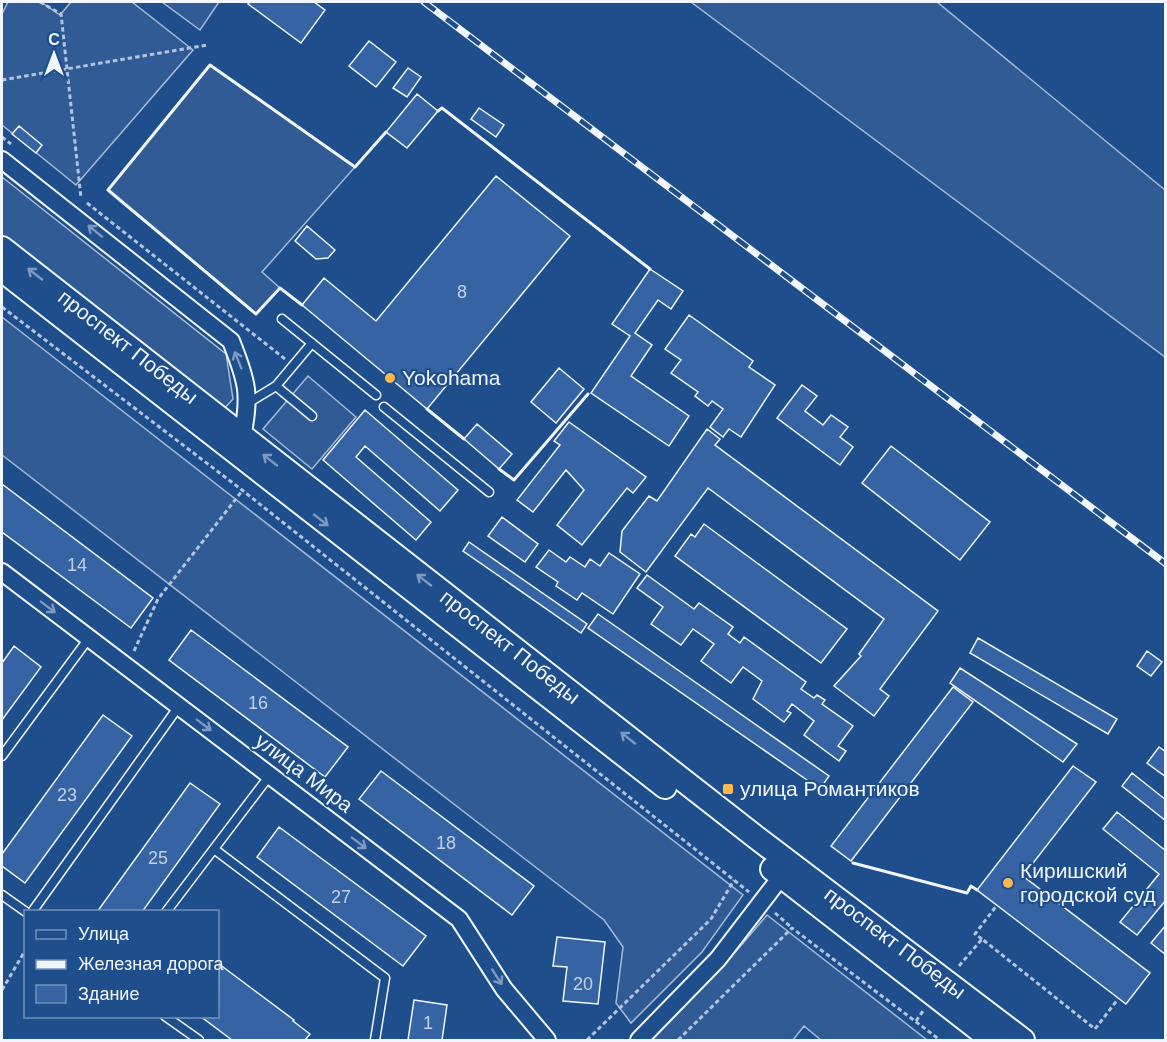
<svg xmlns="http://www.w3.org/2000/svg" width="1167" height="1042" font-family="Helvetica,sans-serif">
<rect width="100%" height="100%" fill="#1f4e8c"/>
<!-- built -->
<path fill="#305b95" stroke="#a8bbd7" stroke-width="1.5" d="M8,2H41L60,15L71,2H132L193,50L76,185L2,125V14Z
M162,2H219L200,30Z
M691,2H937L1165,190V357Z
M210,65L355,167L262,272L280,288L256,314L108,190Z
M2,177L226,354L233,399L223,410L2,239Z
M2,317L743,895L702,952L631,1023L616,1003L623,947L604,920L2,455Z
M308,376L356,417L312,469L263,429Z
M767,915L927,1040H821L804,1026L793,1040H652L726,963Z"/>
<!-- building -->
<path fill="#3563a3" stroke="#f2f6ff" stroke-width="1.5" d="M250,2H314L325,10L301,43L248,4Z
M369,41L396,62L376,87L349,66Z
M408,68L421,77L407,97L393,88Z
M417,94L438,111L407,148L386,132Z
M479,108L504,125L496,137L471,119Z
M19,126L42,145L36,153L12,134Z
M496,176L570,236L427,409L302,305L324,278L376,321Z
M307,226L335,250L328,258L316,259L295,241Z
M650,269L683,291L671,309L658,300L635,333L652,345L631,376L689,416L669,446L591,393L630,336L612,324Z
M689,315L753,361L749,367L775,385L741,437L729,429L723,437L710,427L723,409L712,401L708,406L695,396L698,392L671,373L681,360L665,349Z
M559,368L584,389L556,423L531,402Z
M802,385L817,396L805,411L823,425L831,415L848,427L840,437L853,447L840,465L777,418Z
M365,410L458,490L440,511L365,446L356,457L431,522L416,540L323,460Z
M569,422L646,477L633,493L627,488L582,545L557,525L584,490L566,470L533,512L517,500L560,445L554,441Z
M477,424L512,454L499,469L464,439Z
M707,429L720,439L715,445L938,611L880,689L889,696L874,716L834,686L861,656L859,654L884,619L708,488L646,572L620,552L622,531L649,496L657,501Z
M891,446L990,522L960,560L862,483Z
M2,484L153,598L131,628L2,532Z
M502,517L538,544L525,562L488,536Z
M704,524L847,629L821,663L675,556L691,534L695,537Z
M469,542L587,624L581,633L463,551Z
M549,550L566,562L570,557L585,567L590,559L600,566L609,553L640,574L613,614L582,593L577,600L556,586L558,582L536,567Z
M647,575L694,609L699,603L733,627L728,634L740,643L744,637L806,682L801,689L814,698L817,695L825,700L822,704L853,726L838,746L846,751L839,761L804,735L814,721L792,704L787,711L791,713L784,722L753,699L762,681L743,667L731,683L701,661L714,644L693,629L681,645L651,624L663,607L637,588Z
M598,614L829,776L820,789L588,628Z
M191,630L348,747L325,777L169,660Z
M978,638L1117,719L1108,734L970,653Z
M14,646L41,667L2,720V663Z
M1147,651L1162,662L1151,676L1137,666Z
M960,668L1077,744L1063,762L950,683Z
M953,687L973,702L851,861L831,846Z
M103,715L132,736L25,883L2,866V854Z
M1159,747L1166,752V777L1147,763Z
M1073,766L1096,782L1023,876L1150,973L1126,1004L977,890Z
M381,771L534,886L512,915L359,799Z
M1132,773L1166,800V821L1122,786Z
M190,783L220,804L142,912H97Z
M1117,812L1166,851V900L1137,935L1120,922L1159,874L1103,829Z
M279,827L426,936L403,966L257,857Z
M1166,925V955L1151,943Z
M557,937L605,942L598,1004L563,1001L567,967L553,966Z
M219,964L294,1020L293,1021L310,1034L305,1040H232L200,1016H218Z
M414,1000L447,1005L442,1040H408Z"/>
<g fill="none" stroke-linecap="round" stroke-linejoin="round">
<!-- lane casing -->
<g stroke="#f2f6ff" stroke-width="11">
<path id="lane" d="M282,319L376,395
M276,386L312,416
M248,403L276,386L312,343
M384,407L489,492
M2,756L89,638
M214,849L385,978L375,1040
M2,895L26,912
M32,912L179,706
M166,912L270,775
M165,1016L199,1040"/>
</g>
<!-- street casing -->
<g stroke="#f2f6ff" stroke-width="20">
<path id="street" d="M2,160L231,341C247,381 251,395 242,437
M2,572L459,919L504,989L547,1040
M639,1040L718,959L787,869"/>
</g>
<!-- secondary casing -->
<g stroke="#f2f6ff" stroke-width="26">
<path id="secondary" d="M2,248L757,838L1023,1040
M2,270L665,787
M772,869L992,1040"/>
</g>
<!-- path -->
<path stroke="#b3c4dc" stroke-width="3" stroke-dasharray="4.5 3" stroke-linecap="butt" d="M40,2L61,14L81,198
M2,80L207,45
M2,137L11,144
M87,203L285,359
M2,307L242,490L749,892
M134,651L158,599L242,491
M775,913L792,928
M982,939L975,934L997,905
M959,966L982,939L1095,1029L1118,999
M2,990L26,949
M916,1021L923,1011
M587,1040L711,919L734,880
M678,1040L792,928L940,1040"/>
<!-- lane -->
<use href="#lane" stroke="#1f4e8c" stroke-width="8"/>
<!-- street -->
<use href="#street" stroke="#1f4e8c" stroke-width="16"/>
<!-- secondary -->
<use href="#secondary" stroke="#1f4e8c" stroke-width="22"/>
<!-- rail casing -->
<g stroke="#f2f6ff" stroke-width="7">
<path id="rail" d="M424,2L1166,564"/>
</g>
<!-- rail -->
<use href="#rail" stroke="#1f4e8c" stroke-width="4.5" stroke-dasharray="14" stroke-linecap="butt"/>
<!-- wall -->
<path stroke="#f2f6ff" stroke-width="3" d="M438,111L442,108L650,269
M302,305L280,288L256,314L108,190L210,65L355,167L386,132
M427,409L464,439
M499,469L514,480L588,394
M853,863L967,893L971,886L977,890"/>
</g>
<!-- one-way arrows -->
<defs><path id="oneway-shaft" d="M-6 0H5M1.5-3L5.5 0L1.5 3" fill="none" stroke-width="1.6" stroke-linecap="round" stroke-linejoin="round" transform="scale(1.5)"/></defs>
<g stroke="#7e9ac0">
<use href="#oneway-shaft" transform="translate(95 231) rotate(-141)"/>
<use href="#oneway-shaft" transform="translate(35 274) rotate(-142)"/>
<use href="#oneway-shaft" transform="translate(238 360) rotate(-112)"/>
<use href="#oneway-shaft" transform="translate(270 460) rotate(-142)"/>
<use href="#oneway-shaft" transform="translate(321 520) rotate(38)"/>
<use href="#oneway-shaft" transform="translate(424 580) rotate(-142)"/>
<use href="#oneway-shaft" transform="translate(48 607) rotate(37)"/>
<use href="#oneway-shaft" transform="translate(204 725) rotate(37)"/>
<use href="#oneway-shaft" transform="translate(628 738) rotate(-142)"/>
<use href="#oneway-shaft" transform="translate(359 843) rotate(37)"/>
<use href="#oneway-shaft" transform="translate(497 977) rotate(57)"/>
</g>
<!-- markers -->
<g fill="#ffb74d" stroke="#1f4e8c" stroke-width="2">
<circle cx="390" cy="378" r="6"/>
<rect x="722" y="783" width="12" height="12" rx="3"/>
<circle cx="1008" cy="883" r="6"/>
</g>
<g text-anchor="middle" stroke-width="4.5" stroke-linejoin="round" paint-order="stroke">
<!-- number labels -->
<g font-size="18" fill="#c3d1e8">
<text x="462" y="298">8</text>
<text x="77" y="571">14</text>
<text x="258" y="709">16</text>
<text x="67" y="801">23</text>
<text x="446" y="849">18</text>
<text x="158" y="864">25</text>
<text x="341" y="903">27</text>
<text x="583" y="990">20</text>
<text x="428" y="1029">1</text>
</g>
<!-- street labels -->
<g font-size="21" fill="#f2f6ff" stroke="#1f4e8c">
<text transform="translate(128 347) rotate(38)" y="7">проспект Победы</text>
<text transform="translate(510 647) rotate(38)" y="7">проспект Победы</text>
<text transform="translate(304 773) rotate(37)" y="7">улица Мира</text>
<text transform="translate(895 943) rotate(37)" y="7">проспект Победы</text>
</g>
<!-- poi labels -->
<g font-size="21" fill="#f2f6ff" stroke="#1f4e8c" text-anchor="start">
<text x="402" y="385">Yokohama</text>
<text x="740" y="796">улица Романтиков</text>
<text x="1020" y="878">Киришский<tspan x="1020" dy="24">городской суд</tspan></text>
</g>
</g>
<!-- border -->
<rect width="1167" height="1042" fill="none" stroke="#f2f6ff" stroke-width="6"/>
<!-- legend -->
<rect x="24" y="910" width="195" height="108" fill="#1f4e8c" stroke="#7391ba" stroke-width="1.5"/>
<rect x="36" y="930" width="30" height="9" fill="#1f4e8c" stroke="#7391ba" stroke-width="1.5"/>
<text x="78" y="940" font-size="18" fill="#f2f6ff">Улица</text>
<rect x="36" y="960" width="30" height="9" fill="#f2f6ff" stroke="#7391ba" stroke-width="1.5"/>
<text x="78" y="970" font-size="18" fill="#f2f6ff">Железная дорога</text>
<rect x="36" y="985" width="30" height="18" fill="#3563a3" stroke="#7391ba" stroke-width="1.5"/>
<text x="78" y="1000" font-size="18" fill="#f2f6ff">Здание</text>
<!-- north arrow -->
<g transform="translate(54 54)" stroke="#1f4e8c" stroke-width="4.5" paint-order="stroke">
<path d="M0-4.5L10 22L0 15L-10 22Z" fill="#f2f6ff"/>
<text y="-9" font-size="16" font-weight="bold" text-anchor="middle" fill="#f2f6ff">С</text>
</g>
</svg>
